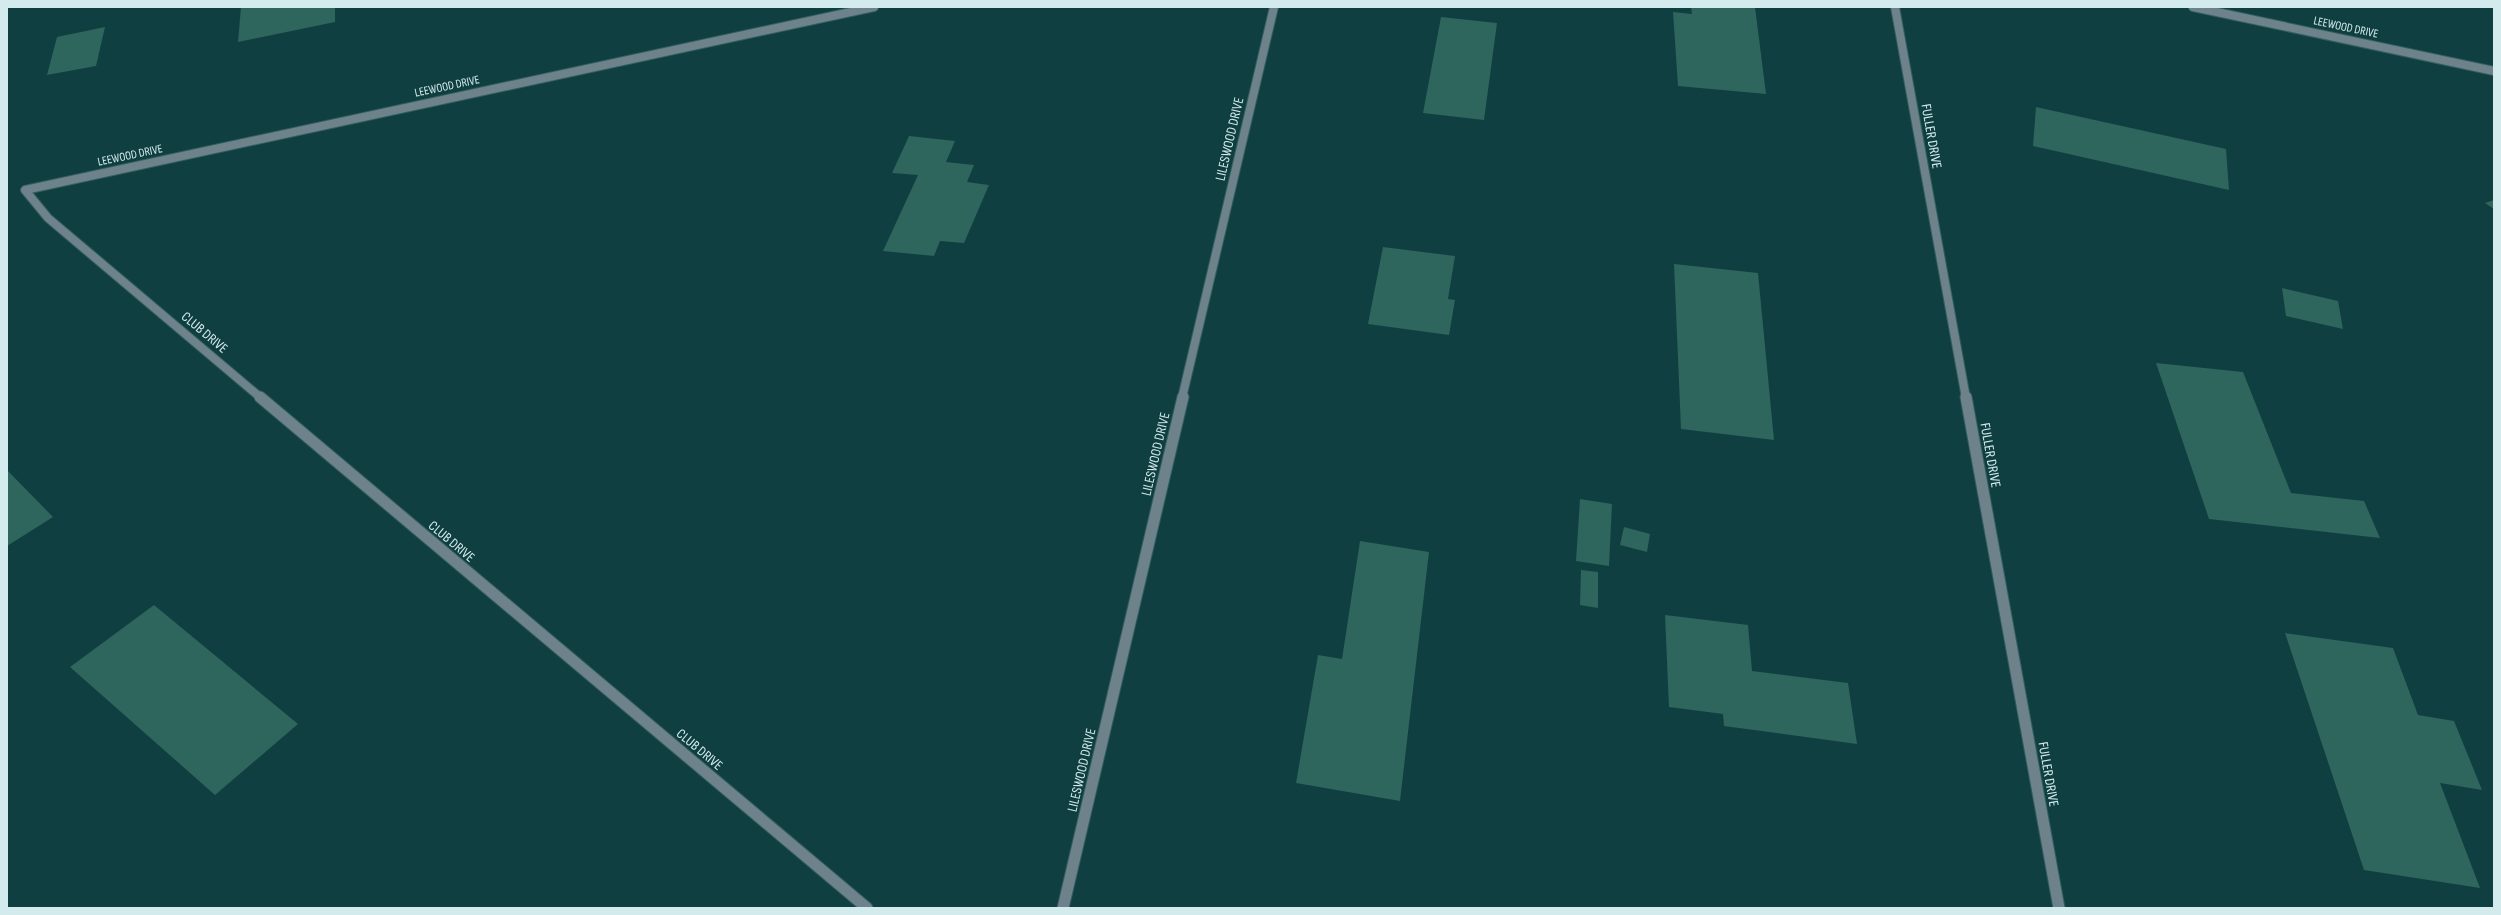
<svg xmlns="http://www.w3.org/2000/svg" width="2501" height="915" font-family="'Sofia Sans Condensed',sans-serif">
<rect width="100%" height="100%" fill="#103f42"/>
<!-- building -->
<path fill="#2e655c" d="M241,7H335V22L238,42Z
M1691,7H1755L1766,94L1678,86L1673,12L1692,14Z
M1441,17L1497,23L1484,120L1423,113Z
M105,27L96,66L47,75L57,37Z
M2036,107L2226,149L2229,190L2033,146Z
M909,136L955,141L946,162L974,165L967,182L989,185L964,243L940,241L934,256L883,251L918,175L892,173Z
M2494,200V209L2485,203Z
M1383,247L1455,256L1448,299L1455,300L1449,335L1368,324Z
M1674,264L1758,273L1774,440L1681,429Z
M2282,288L2338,301L2343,329L2286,316Z
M2156,363L2243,372L2291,493L2364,501L2380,538L2209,519Z
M7,470L53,517L7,546Z
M1580,499L1612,504L1609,566L1576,561Z
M1624,527L1650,534L1647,552L1620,545Z
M1360,541L1429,552L1400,801L1296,783L1318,655L1342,659Z
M1581,570L1598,572V608L1580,605Z
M154,605L298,724L215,795L70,667Z
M1665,615L1748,625L1752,671L1848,683L1857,744L1724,726L1723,714L1669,707Z
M2285,633L2393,648L2418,715L2454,721L2482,790L2440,783L2480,888L2364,870Z"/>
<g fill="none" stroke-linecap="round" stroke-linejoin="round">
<!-- minor-far1 casing -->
<g stroke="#335e61" stroke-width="10">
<path id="minor-far1" d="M1895,7L1966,398
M2193,7L2494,71
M261,398L48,218L25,190L874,7
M1182,398L1274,7"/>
</g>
<!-- minor casing -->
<g stroke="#335e61" stroke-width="13">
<path id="minor" d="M260,397L867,908
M1966,397L2059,908
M1063,908L1183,397"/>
</g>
<!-- minor-far1 -->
<use href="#minor-far1" stroke="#6d828a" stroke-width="8"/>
<!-- minor -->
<use href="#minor" stroke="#6d828a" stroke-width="11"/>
</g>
<g text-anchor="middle" stroke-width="3" stroke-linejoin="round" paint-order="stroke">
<!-- far-street labels -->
<g font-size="12" fill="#d4ebed" stroke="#103f42">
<text transform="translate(2346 27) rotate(12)" y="4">LEEWOOD DRIVE</text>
<text transform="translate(447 86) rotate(-12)" y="4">LEEWOOD DRIVE</text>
<text transform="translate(130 155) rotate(-12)" y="4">LEEWOOD DRIVE</text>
</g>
<!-- street labels -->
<g font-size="14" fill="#d4ebed" stroke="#103f42">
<text transform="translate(1932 136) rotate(80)" y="5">FULLER DRIVE</text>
<text transform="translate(1229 139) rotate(-77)" y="5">LILESWOOD DRIVE</text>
<text transform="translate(205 332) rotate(40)" y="5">CLUB DRIVE</text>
<text transform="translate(1155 454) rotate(-77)" y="5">LILESWOOD DRIVE</text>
<text transform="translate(1991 455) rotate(80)" y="5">FULLER DRIVE</text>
<text transform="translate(452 541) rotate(40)" y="5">CLUB DRIVE</text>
<text transform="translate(700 749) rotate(40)" y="5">CLUB DRIVE</text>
<text transform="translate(1081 770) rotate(-77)" y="5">LILESWOOD DRIVE</text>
<text transform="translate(2049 774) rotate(80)" y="5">FULLER DRIVE</text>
</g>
</g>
<!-- border -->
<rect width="2501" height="915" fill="none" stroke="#d4ebed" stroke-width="16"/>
</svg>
